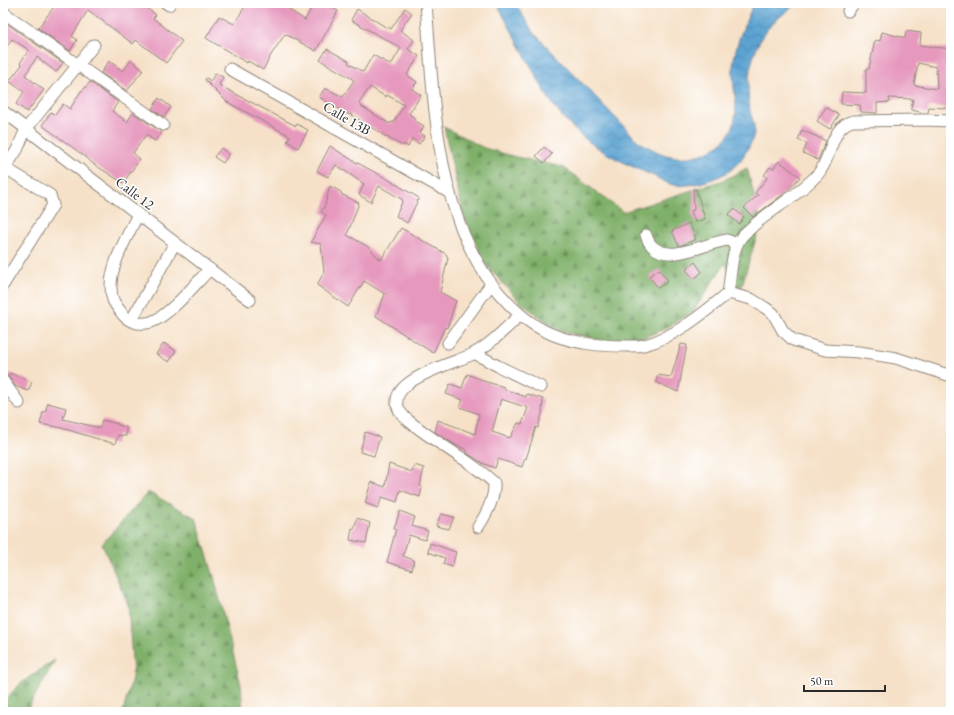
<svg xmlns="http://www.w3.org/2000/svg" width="954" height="715" font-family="'EB Garamond',serif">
<defs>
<pattern id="forest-firs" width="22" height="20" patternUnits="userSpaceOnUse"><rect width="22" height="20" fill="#7fb069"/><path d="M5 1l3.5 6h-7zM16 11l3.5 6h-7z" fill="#688f57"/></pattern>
<pattern id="water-waves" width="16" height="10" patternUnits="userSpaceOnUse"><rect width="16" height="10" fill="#5ca3d2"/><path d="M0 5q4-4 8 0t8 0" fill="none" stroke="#4c85ab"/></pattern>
</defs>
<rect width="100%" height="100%" fill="#fff"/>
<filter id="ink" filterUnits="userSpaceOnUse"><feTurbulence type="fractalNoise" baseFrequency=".025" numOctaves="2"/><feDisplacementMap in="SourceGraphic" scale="8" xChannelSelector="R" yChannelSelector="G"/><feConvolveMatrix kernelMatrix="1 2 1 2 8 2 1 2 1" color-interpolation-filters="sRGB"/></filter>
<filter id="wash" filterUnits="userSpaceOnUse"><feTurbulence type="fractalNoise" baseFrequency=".012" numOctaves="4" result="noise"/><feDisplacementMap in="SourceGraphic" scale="16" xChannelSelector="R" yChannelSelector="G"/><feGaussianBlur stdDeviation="0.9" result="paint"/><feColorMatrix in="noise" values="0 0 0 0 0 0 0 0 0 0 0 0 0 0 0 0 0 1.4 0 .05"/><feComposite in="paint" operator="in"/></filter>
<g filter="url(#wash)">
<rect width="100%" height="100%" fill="#f6e1c8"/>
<!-- forest -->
<path fill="url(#forest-firs)" stroke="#556e4a" d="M444,127L484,148L516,157L563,167L623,212L724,180L747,168L761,222L740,292L725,263L693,312L664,329L638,340H600L560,331L521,303L485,264L463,214Z
M148,492L196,518L214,577L241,685L243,712H123L133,674L128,604L102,544Z
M55,660L26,712H3C3,690 39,671 55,660Z"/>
<!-- water -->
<path fill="url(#water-waves)" stroke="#44677e" d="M497,3H515L534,33L638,141C649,147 659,154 671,156C696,162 731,146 735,119C738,102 732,85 733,67C735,45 743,28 752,7L755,3H797C786,12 772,22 764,34C751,54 746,81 749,104C751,123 760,125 749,147C744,156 737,166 728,172C716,180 687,188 673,185C666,183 660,179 654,176C621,162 592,149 567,122C550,104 539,81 527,59C517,40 506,22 497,3Z"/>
<g id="blocks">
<!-- building -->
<path fill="#e698bd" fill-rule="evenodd" d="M57,3H140L156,15L153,18L182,41L166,63L136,40L133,44L88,10L72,36L77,40L70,51L38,28Z
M247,3H292L288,9L305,20L314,3H323L338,11L316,51L285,34L271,55L263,70L248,61L247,63L206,38L219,16L234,24Z
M405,8L412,13L400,30L414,40L408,49L419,56L407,75L417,82L412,89L421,95L409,114L416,119L414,120L424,126L420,133L425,136L419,144L412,139L408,147L404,144L403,146L393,141L350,114V115L342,111L319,97L325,88L343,97L354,80L320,60L327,49L349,61L348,63L363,72L373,55L391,65L401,48L351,20L357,9L387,28L388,27L391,29ZM370,87L386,97L387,95L404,105L393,123L391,122L390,124L361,106V105L359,103Z
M3,21L63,63L56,72L37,57L25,75L44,90L27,112L16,104L24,92L9,81L22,65L20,63L29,50L12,39L3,52Z
M906,31L921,33L920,45L951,49V58H947V108L929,107L928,113H925L911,110L913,99L889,98L890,102L877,103V113L861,112L860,105L841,104L842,92L866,93V69H869L875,40L880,41L882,32L905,38ZM918,63L936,67L937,89L914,85Z
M131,60L143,70L127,91L101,73L109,61L123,71Z
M215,73L223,77L219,85L296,126L297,124L308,130L298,148L287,141L290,136L227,102L205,80L206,78L211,81Z
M90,82L118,102L112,111L127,122L133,113L162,132L155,141L146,135L133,153L140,159L123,183L92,163L87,158L42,125L51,112L55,115L63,104L70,109L81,91H82Z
M159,98L171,107L164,117L152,109Z
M826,107L839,115L830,129L817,121Z
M802,130L826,141L818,160L803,153L807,144L798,140Z
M330,146L352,160L384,177L419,198L407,223L396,216L403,200L379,186L371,202L359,195L364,184L336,165L328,177L317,171Z
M544,147L552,154L544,163L536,156Z
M221,148L229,154L223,163L214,157Z
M779,161L800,177L786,192L753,217L744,208L758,195L755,193L767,178L764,175L770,167L773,169Z
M330,186L341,192V194L359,203L347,235L367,246L381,260L401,228L446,254L448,258L440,292L456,301L447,328L445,327L433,353L376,316L385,294L364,281L348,307L317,285L324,272L321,244L311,242L326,215L321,212L325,205Z
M693,189H696L705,219L695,222L691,211L694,210Z
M734,209L744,217L739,224L728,215Z
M689,223L696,239L685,244L679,246L672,231Z
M695,262L702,272L694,279L686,270Z
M659,269L668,281L658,288L649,276Z
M164,343L176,351L169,362L156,354Z
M681,344L687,345L678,392L656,382L658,375L671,377Z
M10,373L32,382L28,391L15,386L8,376Z
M467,374L483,380V381L504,387V389L526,397L527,394L543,399L542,414L538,428L536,427L526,459L525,458L522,467L498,459L495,468L482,463V462L479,461L467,453V450L454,444L435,432L438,420L475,434L479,414L460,407L463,400L446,394L450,384L462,388ZM501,399L528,408L522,424L518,423L510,438L492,432Z
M48,403L66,408L63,419L100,428L102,420L118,424V425L126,427V436L118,435L115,444L58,427L40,424L43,412H45Z
M365,432L380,437L374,456L360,452Z
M389,464L412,472L414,465L424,468L420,486L422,487L420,497L400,490L397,502L382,497L378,508L365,503L371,482L385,487Z
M400,511L415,517L412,526L428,531L425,540L409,535L403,556L414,560L412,570L387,562L396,529L394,528Z
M441,514L454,517L449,529L436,526Z
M357,518L370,523L366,543L350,540L352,528L354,529Z
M430,543L456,552L452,567L443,564L445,558L428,552Z"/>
</g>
</g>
<g filter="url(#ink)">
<use href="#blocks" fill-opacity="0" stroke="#90867a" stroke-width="1"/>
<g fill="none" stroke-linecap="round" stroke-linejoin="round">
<!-- street casing -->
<g stroke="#90867a" stroke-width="13">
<path id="street" d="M166,3L169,5
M426,3C434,102 435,231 510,305C532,327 553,338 584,343C599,346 614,346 629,346C634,346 640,346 644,345C674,338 705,312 728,293C731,277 731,252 740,239C743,234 749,230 753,226C773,208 799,195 818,174C832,159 830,126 853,121L925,120L951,121
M848,11L854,3
M3,12L163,125
M230,69L450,193
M3,111L250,300
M3,167L5,168L17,150L26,129L94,45
M138,214C127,238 104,273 113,300C115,305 120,310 123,315C130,323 141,325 151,322C169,316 196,283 210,269
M646,235C647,238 649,243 652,246C670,264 706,243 727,240L732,242L735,247
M3,285L53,205L50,195L5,168
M728,293L751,299L764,307L773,313L783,331L793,340L825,350L859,352L896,358L951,376
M131,321L175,243
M448,343L491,284
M474,353L498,366L541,387
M3,381L19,403
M478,527C486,515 495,498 494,483C486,475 477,469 468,462C448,449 428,436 410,422C364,385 451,365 473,354C491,344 505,329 520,315"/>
</g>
<!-- street -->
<use href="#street" stroke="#fff" stroke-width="11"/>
</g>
</g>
<g text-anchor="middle" stroke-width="3" stroke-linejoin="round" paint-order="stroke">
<!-- street labels -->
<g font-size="14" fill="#2b2b2b" stroke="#fff">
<text transform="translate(347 118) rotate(30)" y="5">Calle 13B</text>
<text transform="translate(135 193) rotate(37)" y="5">Calle 12</text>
</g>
</g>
<!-- margin -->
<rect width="954" height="715" fill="none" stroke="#fff" stroke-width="16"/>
<!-- scale -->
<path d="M804 685v6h81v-6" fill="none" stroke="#2b2b2b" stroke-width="2"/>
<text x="810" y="685" font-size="12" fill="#2b2b2b" stroke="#ffffff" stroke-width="3" paint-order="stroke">50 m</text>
</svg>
